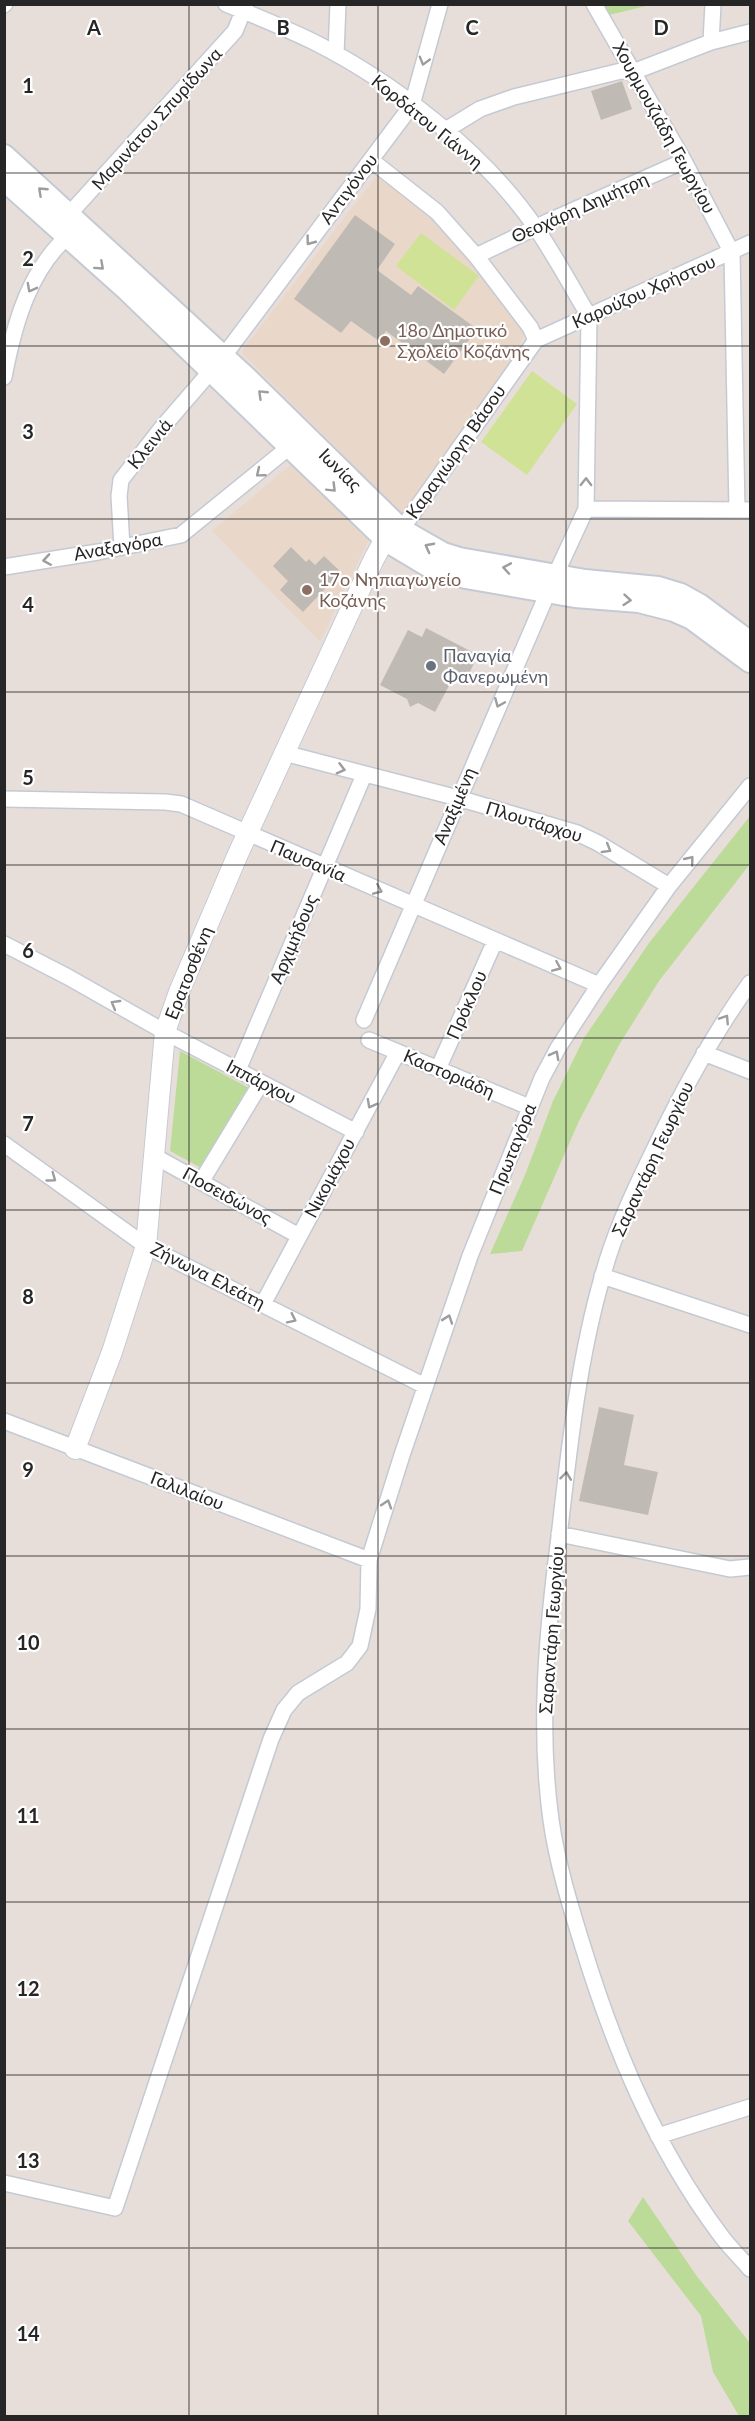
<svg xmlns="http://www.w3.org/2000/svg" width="755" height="2421" font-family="Lato,sans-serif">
<rect width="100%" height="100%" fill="#e8ded9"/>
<!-- education -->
<path fill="#e9d8c9" d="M378,174L434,219L525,330L517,355L404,516L241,352Z
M290,465L370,537L320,642L212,531Z"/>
<!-- green -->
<path fill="#bcdb99" d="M604,5H650L609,15Z
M750,816V864L659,981L619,1045L579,1121L522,1251L490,1254L525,1175L553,1101L584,1038L649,943Z
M180,1051L251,1089L203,1169L170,1151Z
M643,2197L696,2275L750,2343V2416H739L713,2372L701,2316L628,2221Z"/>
<!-- pitch -->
<path fill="#d0e295" d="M421,233L479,276L454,310L396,266Z
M532,371L577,404L527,475L481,442Z"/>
<!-- building -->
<path fill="#c0bab5" d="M622,81L632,109L601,120L591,91Z
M355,215L395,244L377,270L411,295L418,286L477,329L444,374L386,331L379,341L351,321L341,333L294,299Z
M291,547L306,562L309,559L315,565L324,556L341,572L303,612L280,590L288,581L273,566Z
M426,628L478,655L468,676L457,671L435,712L418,703L410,707L407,699L380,685L408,630L422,637Z
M599,1407L634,1415L624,1465L658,1472L648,1515L579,1501Z"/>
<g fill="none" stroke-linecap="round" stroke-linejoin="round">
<!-- minor casing -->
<g stroke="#c4cad4" stroke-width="18">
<path id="minor" d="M226,4C256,16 285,28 314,42C395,83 484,152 536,228C553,253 568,280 583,306L589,316L586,509L555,576
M594,4L684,161L732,253L737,510
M4,5L5,4
M711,42L713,4
M336,54L338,4
M444,131L480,109L514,97L621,71L633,72L711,42L750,32
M371,160L437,212L476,256L530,327L536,340
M63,221L235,31L246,4
M476,256L547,222L684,161
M536,340L750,243
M4,377C14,324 30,265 75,230
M586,509L750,510
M401,530L536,340
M122,547L119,496L121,480L160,430L223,357L412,105L440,4
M4,567L98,552L181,535L298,440
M284,753L458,798L577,833L598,843L669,886
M4,799L165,802L181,804L599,985
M4,944L68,977L165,1032L356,1132
M750,983C711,1037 680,1095 651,1156C632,1195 613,1236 602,1278C578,1362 569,1450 559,1537C547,1630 538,1726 551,1820C557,1863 570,1905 583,1947C614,2048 655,2147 719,2233C728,2246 740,2257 750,2269
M364,1020L548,592
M369,1040L529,1107
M704,1053L750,1071
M438,1069L495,941
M238,1070L364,775
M4,1144L146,1246L425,1386
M154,1156L299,1236
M201,1182L261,1083
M602,1276L750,1325
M263,1304L398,1052
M4,1421L369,1560
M559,1534L730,1569L750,1567
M658,2136L750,2107
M4,2183L115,2208L271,1739L284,1710L298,1693L347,1663L360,1646L368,1609L369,1560L402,1455L470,1256L542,1078L558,1048L599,985L669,886L750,786"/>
</g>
<!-- tertiary casing -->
<g stroke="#c4cad4" stroke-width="22">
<path id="tertiary" d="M75,1449L112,1352L146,1246L165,1032L179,992L238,854L373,561L381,546L399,532"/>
</g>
<!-- secondary casing -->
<g stroke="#c4cad4" stroke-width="26">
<path id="secondary" d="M4,156L246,378L401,530L443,554L459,559L585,581L658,588L681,595L699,605L750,643
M4,179L127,289L388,541L428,565L466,577L575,596L639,601L674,610L692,618L750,661"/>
</g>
<!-- minor -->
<use href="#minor" stroke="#fff" stroke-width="15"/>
<!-- tertiary -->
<use href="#tertiary" stroke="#fff" stroke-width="20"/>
<!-- secondary -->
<use href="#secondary" stroke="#fff" stroke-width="22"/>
</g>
<!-- one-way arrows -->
<defs><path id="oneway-chevron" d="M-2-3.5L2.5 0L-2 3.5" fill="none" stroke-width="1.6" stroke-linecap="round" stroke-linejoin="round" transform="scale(1.5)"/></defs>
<g stroke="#9d9d9d">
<use href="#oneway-chevron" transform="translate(424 61) rotate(106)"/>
<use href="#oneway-chevron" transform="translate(42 191) rotate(-137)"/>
<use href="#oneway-chevron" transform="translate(310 241) rotate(127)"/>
<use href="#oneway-chevron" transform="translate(100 266) rotate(42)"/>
<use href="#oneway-chevron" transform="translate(31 288) rotate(118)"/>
<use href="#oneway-chevron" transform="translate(262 394) rotate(-136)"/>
<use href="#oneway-chevron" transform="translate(260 473) rotate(141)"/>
<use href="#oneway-chevron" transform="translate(586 482) rotate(-89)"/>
<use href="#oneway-chevron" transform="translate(332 488) rotate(45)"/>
<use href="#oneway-chevron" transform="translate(429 547) rotate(-152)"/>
<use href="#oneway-chevron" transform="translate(47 560) rotate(171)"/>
<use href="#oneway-chevron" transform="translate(507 568) rotate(-170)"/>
<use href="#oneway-chevron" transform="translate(627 600) rotate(5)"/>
<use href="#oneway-chevron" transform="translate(499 703) rotate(113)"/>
<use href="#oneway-chevron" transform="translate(341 769) rotate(15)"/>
<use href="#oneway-chevron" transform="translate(607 849) rotate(31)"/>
<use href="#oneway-chevron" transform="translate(690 860) rotate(-51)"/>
<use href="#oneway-chevron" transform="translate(378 890) rotate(23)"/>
<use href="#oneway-chevron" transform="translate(557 967) rotate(23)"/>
<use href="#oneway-chevron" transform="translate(115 1004) rotate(-150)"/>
<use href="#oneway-chevron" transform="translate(725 1019) rotate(-57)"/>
<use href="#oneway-chevron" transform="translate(555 1055) rotate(-62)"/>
<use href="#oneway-chevron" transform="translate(371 1104) rotate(118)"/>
<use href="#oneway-chevron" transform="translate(52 1178) rotate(36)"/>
<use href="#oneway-chevron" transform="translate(292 1319) rotate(26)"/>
<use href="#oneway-chevron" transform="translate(448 1319) rotate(-71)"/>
<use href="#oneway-chevron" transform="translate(566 1476) rotate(-83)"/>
<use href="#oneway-chevron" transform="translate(387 1504) rotate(-72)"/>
</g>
<!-- grid -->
<path fill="none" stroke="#262626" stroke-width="1.5" stroke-opacity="0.55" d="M189,4V2416M378,4V2416M566,4V2416M4,173H750M4,346H750M4,519H750M4,692H750M4,865H750M4,1038H750M4,1210H750M4,1383H750M4,1556H750M4,1729H750M4,1902H750M4,2075H750M4,2248H750"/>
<!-- markers -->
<g fill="#8d6e63" stroke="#fff" stroke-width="2">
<circle cx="385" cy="341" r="6"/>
<circle cx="307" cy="590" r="6"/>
</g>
<circle fill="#6b7280" stroke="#fff" stroke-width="2" cx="431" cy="666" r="6"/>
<g text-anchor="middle" stroke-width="4.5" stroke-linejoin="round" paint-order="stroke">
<!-- street labels -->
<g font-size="18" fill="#262626" stroke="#fff">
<text transform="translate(157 119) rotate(-48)" y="6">Μαρινάτου Σπυρίδωνα</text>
<text transform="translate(427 122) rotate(39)" y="6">Κορδάτου Γιάννη</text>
<text transform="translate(664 128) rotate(61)" y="6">Χουρμουζιάδη Γεωργίου</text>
<text transform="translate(349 189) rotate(-53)" y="6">Αντιγόνου</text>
<text transform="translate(580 208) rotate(-24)" y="6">Θεοχάρη Δημήτρη</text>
<text transform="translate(644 292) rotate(-24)" y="6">Καρούζου Χρήστου</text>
<text transform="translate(150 444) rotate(-51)" y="6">Κλεινιά</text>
<text transform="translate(456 452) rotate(-55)" y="6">Καραγιώργη Βάσου</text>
<text transform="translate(340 470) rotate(45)" y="6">Ιωνίας</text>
<text transform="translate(118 547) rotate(-10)" y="6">Αναξαγόρα</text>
<text transform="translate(455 806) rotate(-67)" y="6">Αναξιμένη</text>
<text transform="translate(534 822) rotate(17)" y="6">Πλουτάρχου</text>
<text transform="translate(308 861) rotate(23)" y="6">Παυσανία</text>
<text transform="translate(294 939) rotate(-67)" y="6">Αρχιμήδους</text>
<text transform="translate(189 973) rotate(-68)" y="6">Ερατοσθένη</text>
<text transform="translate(467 1005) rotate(-66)" y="6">Πρόκλου</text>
<text transform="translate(449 1074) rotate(23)" y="6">Καστοριάδη</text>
<text transform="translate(261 1082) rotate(27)" y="6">Ιππάρχου</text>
<text transform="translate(513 1149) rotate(-68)" y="6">Πρωταγόρα</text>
<text transform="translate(653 1159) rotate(-65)" y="6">Σαραντάρη Γεωργίου</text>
<text transform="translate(330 1178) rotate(-62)" y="6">Νικομάχου</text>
<text transform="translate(227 1196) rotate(29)" y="6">Ποσειδώνος</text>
<text transform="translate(208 1276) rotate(27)" y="6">Ζήνωνα Ελεάτη</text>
<text transform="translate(187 1491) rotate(21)" y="6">Γαλιλαίου</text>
<text transform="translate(552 1630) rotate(-86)" y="6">Σαραντάρη Γεωργίου</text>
</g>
<!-- education labels -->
<g font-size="18" fill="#785e54" stroke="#fff" text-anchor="start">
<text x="397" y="337">18ο Δημοτικό<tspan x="397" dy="21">Σχολείο Κοζάνης</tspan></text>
<text x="319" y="586">17ο Νηπιαγωγείο<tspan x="319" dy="21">Κοζάνης</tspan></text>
</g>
<!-- worship labels -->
<g font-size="18" fill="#5b616d" stroke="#fff" text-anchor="start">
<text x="443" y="662">Παναγία<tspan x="443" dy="21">Φανερωμένη</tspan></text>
</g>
</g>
<g font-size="20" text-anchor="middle" font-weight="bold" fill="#262626" stroke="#fff" stroke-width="4.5" stroke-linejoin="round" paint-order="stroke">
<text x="94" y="35">A</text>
<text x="283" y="35">B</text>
<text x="472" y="35">C</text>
<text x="661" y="35">D</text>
<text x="28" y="93">1</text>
<text x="28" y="266">2</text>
<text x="28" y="439">3</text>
<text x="28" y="612">4</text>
<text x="28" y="785">5</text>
<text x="28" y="958">6</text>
<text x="28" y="1131">7</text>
<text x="28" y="1304">8</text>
<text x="28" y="1477">9</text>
<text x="28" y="1650">10</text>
<text x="28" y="1823">11</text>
<text x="28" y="1996">12</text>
<text x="28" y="2168">13</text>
<text x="28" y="2341">14</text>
</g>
<!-- border -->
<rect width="755" height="2421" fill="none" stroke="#262626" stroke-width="12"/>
</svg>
